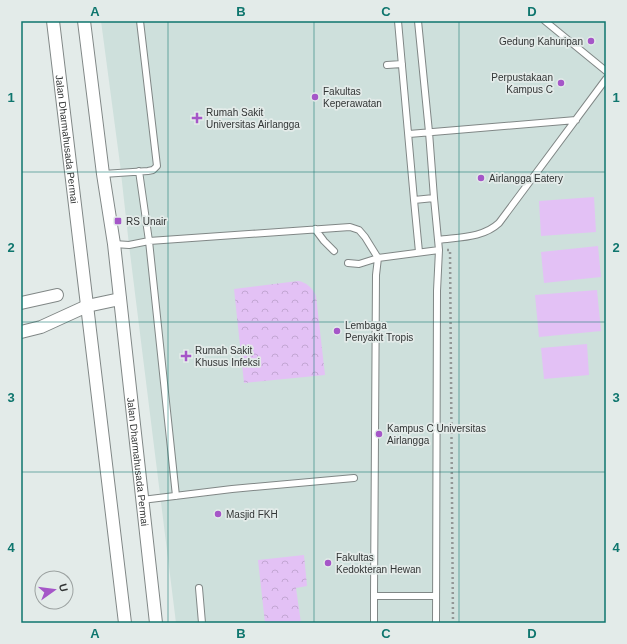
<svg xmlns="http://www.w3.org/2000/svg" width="627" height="644" font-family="Helvetica,sans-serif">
<defs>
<pattern id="park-crowns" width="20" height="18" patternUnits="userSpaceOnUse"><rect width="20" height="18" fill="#e3c1f5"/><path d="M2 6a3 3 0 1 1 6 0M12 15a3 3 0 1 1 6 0" fill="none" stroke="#c3a6d3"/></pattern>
</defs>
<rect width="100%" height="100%" fill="#e3ebe9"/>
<!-- built -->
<path fill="#cee0dc" d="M101,21H606V623H176L129,245L120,164Z"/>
<!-- park -->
<path fill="url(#park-crowns)" d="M298,281C306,282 313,288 316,296L325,375L244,383L234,289Z
M304,555L307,586L296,588L301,623H265L258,560Z"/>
<!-- pitch -->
<path fill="#e3c1f5" d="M594,197L596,232L541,236L539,201Z
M598,246L601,277L544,283L541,252Z
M597,290L601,331L539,337L535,295Z
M587,344L589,375L544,379L541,348Z"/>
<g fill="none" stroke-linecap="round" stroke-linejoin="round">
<!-- lane casing -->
<g stroke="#808786" stroke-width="8">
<path id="lane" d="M398,21L414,200L419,252
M418,21L429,132L434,198L439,250L437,291L436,623
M545,21L606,71
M387,65L402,64
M409,134L576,120
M139,171L149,241L176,496
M103,174L148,171L153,170L157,166L140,21
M414,200L434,198
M315,229L324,241L334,251
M438,240C459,237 483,238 499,223L606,79
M114,244L129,245L149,241L350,227L359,230L365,237L378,258L376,275L374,596
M348,263L359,264L378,258L439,250
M142,500L232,489L354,478
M199,588L202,623
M374,623V596H436"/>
</g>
<!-- street casing -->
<g stroke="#808786" stroke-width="14">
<g id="street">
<path id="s1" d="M53,21L125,623"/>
<path id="s2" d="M84,21L103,174L114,244L156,623"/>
<path d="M21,303L57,295"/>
<path d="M21,332L41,327L87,306L120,299"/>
</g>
</g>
<!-- path -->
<path stroke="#929796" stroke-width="2.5" stroke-dasharray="2 3" stroke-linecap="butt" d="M447,250H450L453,623"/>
<!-- lane -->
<use href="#lane" stroke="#fff" stroke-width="6"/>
<!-- street -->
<use href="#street" stroke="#fff" stroke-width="12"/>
</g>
<!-- grid -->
<path fill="none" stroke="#0f766e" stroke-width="1" stroke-opacity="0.55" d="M168,21V623M314,21V623M459,21V623M21,172H606M21,322H606M21,472H606"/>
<!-- markers -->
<g fill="#a556c8" stroke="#e3ebe9" stroke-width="1.5">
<circle cx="591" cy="41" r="4"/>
<circle cx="561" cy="83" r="4"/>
<circle cx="315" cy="97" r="4"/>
<path d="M195 112h4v4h4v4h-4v4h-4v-4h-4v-4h4z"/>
<circle cx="481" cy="178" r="4"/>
<rect x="114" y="217" width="8" height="8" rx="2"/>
<circle cx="337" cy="331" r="4"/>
<path d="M184 350h4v4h4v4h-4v4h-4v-4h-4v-4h4z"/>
<circle cx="379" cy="434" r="4"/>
<circle cx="218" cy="514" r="4"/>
<circle cx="328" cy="563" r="4"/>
</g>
<g text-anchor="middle" stroke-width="3.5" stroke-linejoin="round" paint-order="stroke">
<!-- poi labels -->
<g font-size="10" fill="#323535" stroke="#e3ebe9" text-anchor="start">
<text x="583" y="45" text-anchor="end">Gedung Kahuripan</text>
<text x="553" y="81" text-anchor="end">Perpustakaan<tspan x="553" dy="12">Kampus C</tspan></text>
<text x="323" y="95">Fakultas<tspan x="323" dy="12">Keperawatan</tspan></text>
<text x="206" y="116">Rumah Sakit<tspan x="206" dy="12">Universitas Airlangga</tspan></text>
<text x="489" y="182">Airlangga Eatery</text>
<text x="126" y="225">RS Unair</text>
<text x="345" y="329">Lembaga<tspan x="345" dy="12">Penyakit Tropis</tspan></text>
<text x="195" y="354">Rumah Sakit<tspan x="195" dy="12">Khusus Infeksi</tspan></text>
<text x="387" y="432">Kampus C Universitas<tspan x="387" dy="12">Airlangga</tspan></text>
<text x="226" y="518">Masjid FKH</text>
<text x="336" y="561">Fakultas<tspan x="336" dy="12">Kedokteran Hewan</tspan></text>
</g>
<!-- street labels -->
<g font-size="10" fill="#323535" stroke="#e3ebe9">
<text dy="4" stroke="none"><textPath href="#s1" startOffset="119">Jalan Dharmahusada Permai</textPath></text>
<text dy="4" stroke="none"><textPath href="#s2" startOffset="444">Jalan Dharmahusada Permai</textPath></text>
</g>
</g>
<!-- border -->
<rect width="627" height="644" fill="none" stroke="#e3ebe9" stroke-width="44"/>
<!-- north arrow -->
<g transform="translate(54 590) rotate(76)"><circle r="19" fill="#e3ebe9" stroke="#9ca2a1"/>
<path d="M0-3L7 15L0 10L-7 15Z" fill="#a556c8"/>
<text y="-6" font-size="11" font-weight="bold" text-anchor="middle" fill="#323535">U</text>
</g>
<rect x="22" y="22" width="583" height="600" fill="none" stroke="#0f766e" stroke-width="1.5"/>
<g font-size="13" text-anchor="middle" font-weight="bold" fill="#0f766e">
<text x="95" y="16">A</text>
<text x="241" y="16">B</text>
<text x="386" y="16">C</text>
<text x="532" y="16">D</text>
<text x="11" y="102">1</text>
<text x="616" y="102">1</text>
<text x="11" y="252">2</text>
<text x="616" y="252">2</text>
<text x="11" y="402">3</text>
<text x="616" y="402">3</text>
<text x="11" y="552">4</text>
<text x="616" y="552">4</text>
<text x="95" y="638">A</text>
<text x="241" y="638">B</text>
<text x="386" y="638">C</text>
<text x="532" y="638">D</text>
</g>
</svg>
